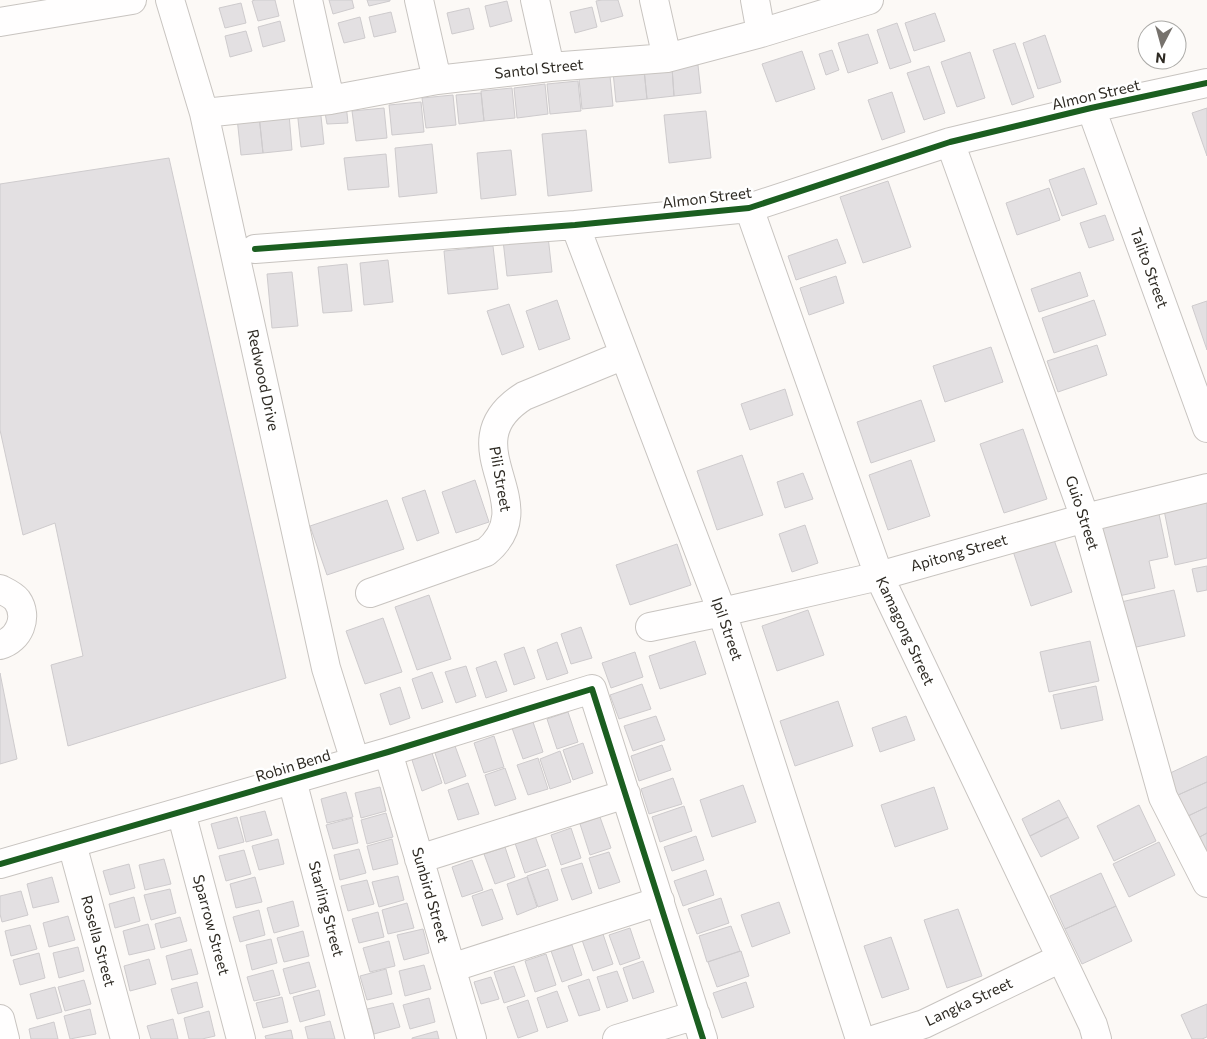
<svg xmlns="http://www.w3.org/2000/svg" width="1207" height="1039" font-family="Commissioner,sans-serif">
<rect width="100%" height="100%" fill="#fcf9f6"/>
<!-- building -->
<path fill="#e3e0e2" stroke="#cecbcd" d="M255,0H275L279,16L258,21L252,1Z
M329,0H352L354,8L333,14Z
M367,0H390V1L369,6Z
M602,0H618L623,16L601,22L596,1Z
M507,1L512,21L490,27L485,6Z
M241,3L246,23L225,28L219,8Z
M592,7L597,27L575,33L570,12Z
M469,8L474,29L452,34L447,13Z
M391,12L396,32L374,37L369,17Z
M935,13L945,41L914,51L905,23Z
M360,17L365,38L344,43L338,23Z
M280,21L285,41L263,47L258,27Z
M897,23L911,62L890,69L877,30Z
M246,31L252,51L230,57L225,36Z
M868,34L878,63L848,73L838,43Z
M1045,35L1061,82L1038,89L1023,43Z
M1015,43L1034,97L1012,105L993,50Z
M832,50L839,70L826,75L819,54Z
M802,51L815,89L776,102L762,64Z
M970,52L985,98L957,107L941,62Z
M698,65L701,93L674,96L672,68Z
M929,66L945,113L924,120L907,73Z
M672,67L674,96L647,99L644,70Z
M644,69L647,99L616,102L613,72Z
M610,76L613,106L582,109L579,79Z
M578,81L581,111L550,114L547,84Z
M545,84L548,114L517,118L514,88Z
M512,88L515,118L484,121L481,91Z
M892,92L905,132L882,140L868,100Z
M481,93L484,121L459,124L456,95Z
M453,95L456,125L426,128L422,98Z
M421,102L424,132L392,135L389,105Z
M346,104L348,123L327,124L324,107Z
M320,107L324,144L301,147L297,110Z
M384,108L387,138L356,141L352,111Z
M1207,108V156L1192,113Z
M706,111L711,158L669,163L664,115Z
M289,114L292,150L263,153L259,116Z
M259,115L263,153L241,155L237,118Z
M586,130L592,191L548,196L542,134Z
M432,144L437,193L399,197L395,148Z
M511,150L516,195L481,199L477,153Z
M386,154L389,187L348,190L344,158Z
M169,158L286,678L68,746L51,665L83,656L55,523L23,535L0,430V184Z
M1084,168L1097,204L1062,216L1049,180Z
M888,181L911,247L863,263L840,197Z
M1049,188L1060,220L1017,235L1006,203Z
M1105,215L1114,240L1089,248L1080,223Z
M548,236L552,272L507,276L503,240Z
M837,239L846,263L796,280L788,256Z
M493,246L498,289L448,294L444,251Z
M388,260L393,302L364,305L360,263Z
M347,264L352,311L323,313L318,267Z
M292,272L298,326L272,328L267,274Z
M1080,272L1088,296L1039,312L1031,289Z
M836,276L844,303L809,315L800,288Z
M557,300L570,339L539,350L526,311Z
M1094,300L1106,335L1054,353L1042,318Z
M1207,301V350L1192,306Z
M509,304L524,347L502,355L487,311Z
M1097,345L1107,375L1058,392L1047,361Z
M991,347L1003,382L945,402L933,366Z
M785,389L793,415L750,430L741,404Z
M921,400L935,441L871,463L857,422Z
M1023,429L1047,499L1004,513L980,444Z
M742,455L763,515L717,530L697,471Z
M911,460L930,516L888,530L869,475Z
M803,473L813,499L785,508L777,482Z
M475,480L489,522L456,533L442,492Z
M425,490L439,533L417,541L402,498Z
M1207,496V558L1175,565L1163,505Z
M387,500L404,549L327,575L310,526Z
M1159,514L1168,557L1149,561L1155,588L1119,596L1102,526Z
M805,525L818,563L792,572L779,534Z
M1051,531L1072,592L1031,606L1011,545Z
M677,544L691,585L630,605L616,565Z
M1207,566V590L1197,592L1192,569Z
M1174,590L1185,636L1132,648L1121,602Z
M429,595L451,659L417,670L395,607Z
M808,610L824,655L777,671L762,626Z
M383,618L402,672L365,684L346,631Z
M581,627L592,658L571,664L561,634Z
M695,641L706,674L660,689L649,656Z
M1090,641L1099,681L1049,692L1040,652Z
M557,642L568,673L547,680L537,650Z
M524,647L535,678L514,685L504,654Z
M635,652L643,677L611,688L602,663Z
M496,661L507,691L486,698L476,668Z
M466,666L476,696L456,703L445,672Z
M432,672L443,702L422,709L412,679Z
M0,673L17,759L0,764Z
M642,684L651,709L619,719L610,695Z
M1096,686L1103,720L1061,729L1053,695Z
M400,687L410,718L390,725L380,694Z
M838,701L853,746L795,766L780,721Z
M568,712L578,742L557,749L547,719Z
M656,716L665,740L633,751L624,726Z
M906,716L915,740L880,752L872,728Z
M533,722L543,752L523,759L512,728Z
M494,736L504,767L484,773L474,743Z
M583,743L593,773L573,780L563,750Z
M662,745L671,770L639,781L631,756Z
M455,746L466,776L445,784L435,753Z
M560,751L571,782L550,789L540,759Z
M432,753L442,783L422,791L412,760Z
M1207,756V782L1178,795L1168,774Z
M538,758L548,789L528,795L517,765Z
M505,768L516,799L495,806L485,775Z
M673,778L682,804L649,814L641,789Z
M1207,782V807L1188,816L1178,795Z
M468,783L479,814L458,820L448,790Z
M743,785L756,822L712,837L700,800Z
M380,787L386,811L361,818L355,793Z
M934,787L948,829L895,847L881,805Z
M346,792L353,817L327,823L321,799Z
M1059,800L1068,817L1030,836L1022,819Z
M1139,805L1156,841L1114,861L1097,826Z
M684,806L692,831L660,842L652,817Z
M1207,807V833L1198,838L1188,816Z
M265,811L272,835L246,842L240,817Z
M386,813L393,837L367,844L361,820Z
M237,817L244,842L218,849L211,824Z
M600,817L611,848L590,855L580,824Z
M1068,817L1079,838L1041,857L1030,836Z
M352,818L358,843L333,849L326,825Z
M571,828L581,858L561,865L551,835Z
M1207,833V857L1198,838Z
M535,836L546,866L525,873L515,843Z
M696,836L704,860L672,871L664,847Z
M278,839L284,864L259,870L252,846Z
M392,839L398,864L373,870L367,846Z
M1159,842L1175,875L1129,897L1113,864Z
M505,847L515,877L495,884L484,854Z
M359,849L366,873L340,880L334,855Z
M244,850L251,874L226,881L219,856Z
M609,852L620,882L599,889L589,858Z
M164,859L171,884L145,890L139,865Z
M472,860L483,890L462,897L452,867Z
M582,863L592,893L572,900L561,869Z
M129,864L135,888L110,895L103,871Z
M548,869L558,900L538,907L527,876Z
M706,870L714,895L683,906L674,881Z
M1101,873L1116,906L1065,929L1050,896Z
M398,876L404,900L379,907L372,882Z
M52,877L59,902L33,908L27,884Z
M255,877L262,902L236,908L230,884Z
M527,877L537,907L517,915L507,884Z
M367,880L374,904L348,911L341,886Z
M170,889L176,913L151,920L144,895Z
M492,889L503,919L482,926L472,896Z
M21,891L28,915L2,922L0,914V896Z
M134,897L140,921L115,928L109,904Z
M721,898L729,923L697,934L688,909Z
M293,901L299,926L274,933L267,908Z
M779,902L790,933L752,947L741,915Z
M407,903L414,928L388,934L382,910Z
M1116,906L1132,941L1082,964L1065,929Z
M958,909L982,976L947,988L924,920Z
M259,910L265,935L240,942L233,917Z
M378,912L384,937L359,943L352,919Z
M68,916L75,940L49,947L43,923Z
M180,917L187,941L161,948L155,924Z
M148,924L155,949L129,955L123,931Z
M30,925L37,949L11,956L5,931Z
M731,926L740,951L707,962L699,936Z
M630,928L640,958L620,965L609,935Z
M423,929L429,953L404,960L397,935Z
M303,931L309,956L284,962L277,938Z
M603,934L613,964L593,971L582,940Z
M891,937L909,989L882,998L864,946Z
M271,939L277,963L252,970L246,945Z
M389,941L395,966L370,972L363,948Z
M572,945L582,975L562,982L551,951Z
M78,947L84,971L59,978L53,953Z
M191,949L198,974L172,980L166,956Z
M741,951L749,976L717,987L708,962Z
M39,953L45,978L20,985L13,960Z
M546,954L556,985L535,992L525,961Z
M149,959L156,984L130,991L124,966Z
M643,961L654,992L633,999L623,968Z
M309,962L316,987L290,994L283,969Z
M424,965L431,989L405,996L399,971Z
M514,966L525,996L504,1003L494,972Z
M386,969L392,994L367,1000L360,976Z
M273,970L280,995L254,1001L247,977Z
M617,971L628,1001L607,1008L597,977Z
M491,977L499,999L481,1004L474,982Z
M589,979L600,1010L579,1016L568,986Z
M84,980L91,1004L65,1011L58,987Z
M197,982L203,1007L178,1014L171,989Z
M746,982L754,1007L722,1018L713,993Z
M55,987L62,1012L37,1019L30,994Z
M319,990L325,1015L300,1022L293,997Z
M557,991L568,1021L547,1028L537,998Z
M282,997L288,1022L263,1028L256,1003Z
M429,998L435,1022L410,1029L403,1005Z
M528,1000L538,1031L518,1038L507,1007Z
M393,1003L400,1027L374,1034L367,1009Z
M1207,1004V1037L1202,1039H1192L1181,1015Z
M90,1009L96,1034L70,1039L64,1016Z
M209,1011L215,1036L202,1039H189L184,1018Z
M173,1019L178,1039H151L147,1026Z
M330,1021L335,1039H308L305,1027Z
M54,1022L58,1039H31L29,1029Z
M291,1030L293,1039H266L265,1036Z
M437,1031L439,1039H412V1038Z"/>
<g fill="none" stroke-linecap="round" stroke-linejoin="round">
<!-- minor casing -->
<g stroke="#c8c4c0" stroke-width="30">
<path id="minor" d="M170,0L204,113L326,668L355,761
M308,0L330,100
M419,0L437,80
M535,0L550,67
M654,0L667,58
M755,0L761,33
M0,22L132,0
M1091,108L1207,428
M204,113L330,100L437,80L550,67L667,58L761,33L869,0
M950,142L1085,518L1163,797L1207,883
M749,208L879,576L1093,1025L1097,1039
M575,225L722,612L860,1039
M255,249L575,225L749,208L950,142L1091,108L1207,83
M0,589C6,592 13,595 17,600C29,617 19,640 0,645
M370,593L486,552C546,502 447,445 524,396L624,355
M650,627L722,612L879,576L1085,518L1207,488
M388,752L472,1039
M292,780L360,1039
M181,812L241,1039
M72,844L125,1039
M419,859L626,794
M0,864L388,752L592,689L703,1039
M451,968L660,901
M0,1019L5,1039
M617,1039L696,1015
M876,1039L924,1024L1061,958"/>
</g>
<!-- minor -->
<use href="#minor" stroke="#fffefe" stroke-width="28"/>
<!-- cycleway casing -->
<g stroke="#fff" stroke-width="9">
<path id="cycleway" d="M255,249L575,225L749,208L950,142L1091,108L1207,83
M0,864L388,752L592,689L703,1039"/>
</g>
<!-- cycleway -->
<use href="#cycleway" stroke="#1b5e20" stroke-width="6"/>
</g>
<g text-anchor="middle" stroke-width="5" stroke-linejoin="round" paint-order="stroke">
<!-- street labels -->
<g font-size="15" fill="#2e2a23" stroke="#fff">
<text transform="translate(539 69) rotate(-6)" y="5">Santol Street</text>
<text transform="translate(1096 95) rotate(-13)" y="5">Almon Street</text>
<text transform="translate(707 198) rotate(-7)" y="5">Almon Street</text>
<text transform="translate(1149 268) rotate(70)" y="5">Talito Street</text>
<text transform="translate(263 380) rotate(78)" y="5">Redwood Drive</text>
<text transform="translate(500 479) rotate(80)" y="5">Pili Street</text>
<text transform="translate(1082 513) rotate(72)" y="5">Guio Street</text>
<text transform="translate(959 553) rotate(-16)" y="5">Apitong Street</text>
<text transform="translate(727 629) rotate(71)" y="5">Ipil Street</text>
<text transform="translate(905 631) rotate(65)" y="5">Kamagong Street</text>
<text transform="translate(293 766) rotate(-17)" y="5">Robin Bend</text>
<text transform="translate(430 895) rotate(74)" y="5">Sunbird Street</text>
<text transform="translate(326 909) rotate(75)" y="5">Starling Street</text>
<text transform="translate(211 925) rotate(75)" y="5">Sparrow Street</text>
<text transform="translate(98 941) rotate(75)" y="5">Rosella Street</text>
<text transform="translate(969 1002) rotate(-25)" y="5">Langka Street</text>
</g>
</g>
<!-- north arrow -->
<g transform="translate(1162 45) rotate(186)"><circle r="24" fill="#ffffff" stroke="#abaaa7"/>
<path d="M0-4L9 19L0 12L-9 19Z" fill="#76726d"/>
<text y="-8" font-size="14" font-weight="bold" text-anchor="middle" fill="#2e2a23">N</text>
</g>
</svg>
